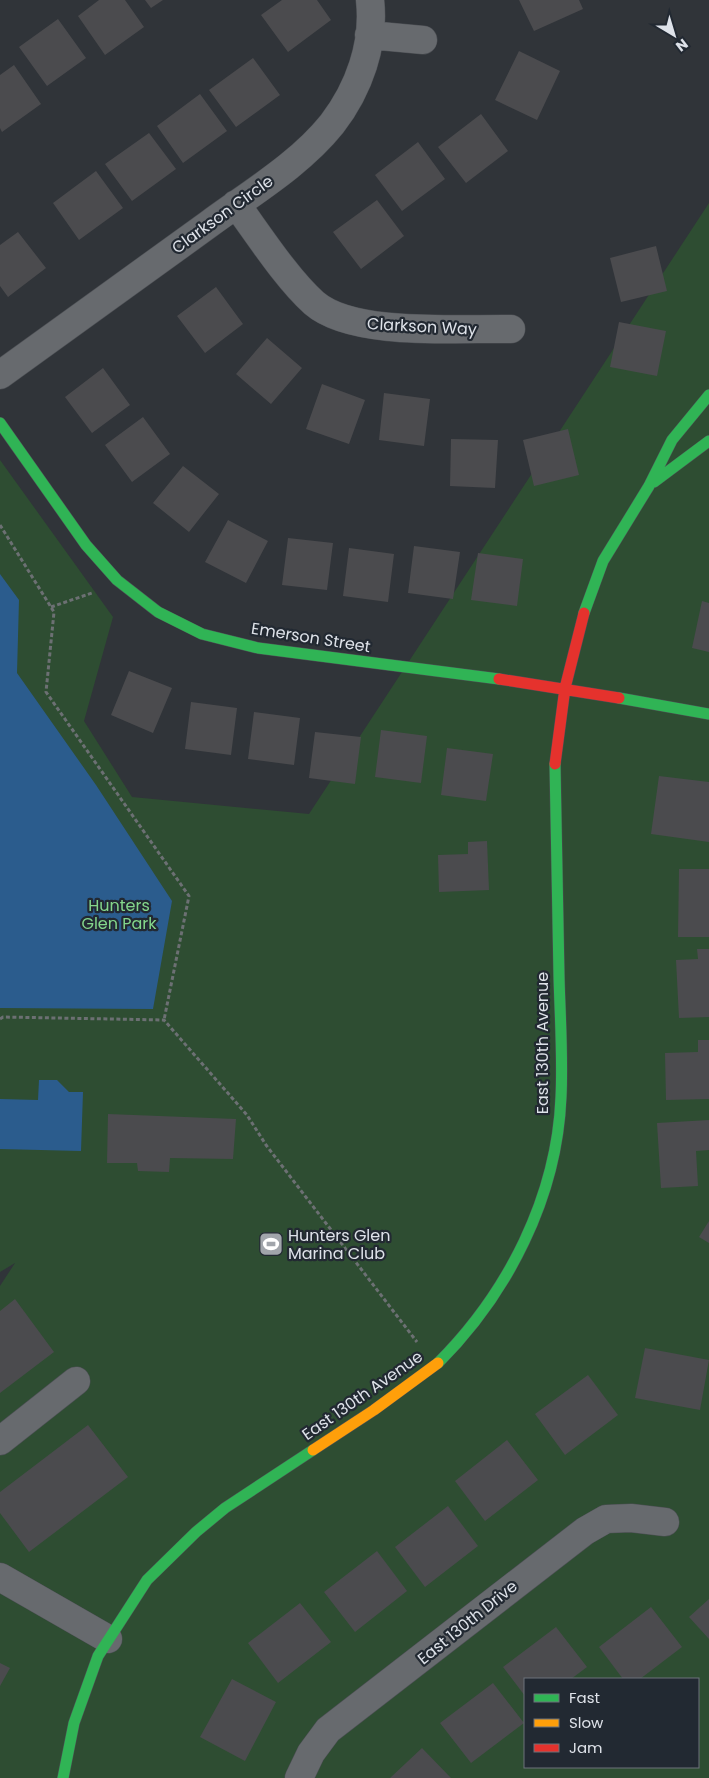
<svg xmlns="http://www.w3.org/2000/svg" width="709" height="1778" font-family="Poppins,sans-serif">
<rect width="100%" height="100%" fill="#303439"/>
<!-- green -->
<path fill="#2e4d32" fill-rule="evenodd" d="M709,203V1778H0V1286L15,1263L0,1272V460L113,617L84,721L132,797L309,814ZM525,1679H698V1767H525Z"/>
<!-- water -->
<path fill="#2b5c8d" d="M0,574L19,600L17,673L96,785L172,901L153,1009L0,1008Z
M39,1080H57L69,1092H83L81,1151L0,1149V1099L38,1100Z"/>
<!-- building -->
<path fill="#4b4b4e" d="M99,0H125L144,27L105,55L78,16Z
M145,0H163L151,8Z
M282,0H317L331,20L288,52L261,15Z
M519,0H579L583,9L534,31Z
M58,19L86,58L47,86L19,47Z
M519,51L560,71L537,120L495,100Z
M253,58L280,95L236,127L209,90Z
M14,65L41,104L2,132L0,128V75Z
M200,94L227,131L183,163L157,126Z
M481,114L508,151L466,183L438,147Z
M149,133L176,169L132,201L105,164Z
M418,142L445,179L402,211L375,175Z
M96,171L123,208L79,240L53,203Z
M377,200L404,236L361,269L333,232Z
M18,232L46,268L8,297L0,286V245Z
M656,246L667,291L621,302L610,258Z
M216,287L243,324L205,353L177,316Z
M619,322L666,331L657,376L610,367Z
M267,338L302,368L271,404L236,374Z
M103,368L130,405L92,433L65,397Z
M322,384L365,400L349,444L306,429Z
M384,393L430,399L424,446L379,440Z
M143,417L170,454L132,482L105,445Z
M568,429L579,475L534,486L523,440Z
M451,439L498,440L495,488L450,486Z
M183,466L219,494L189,532L153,503Z
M228,520L268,541L246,583L205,562Z
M288,538L333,543L327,590L282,585Z
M414,546L460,552L453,599L408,593Z
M349,548L394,554L388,602L343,596Z
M478,553L523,559L517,606L471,600Z
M702,601L709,603V652L692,648Z
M129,671L172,688L153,733L111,715Z
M191,702L237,708L231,755L185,749Z
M254,712L300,718L294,765L248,759Z
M381,730L427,736L421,783L375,777Z
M315,732L361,737L355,784L309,778Z
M447,748L493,754L486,801L441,795Z
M659,776L709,782V842L651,834Z
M487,841L489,890L439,892L438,855L468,854V842Z
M679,869H709V937H678Z
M697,949H709V1017L679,1018L676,960L698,959Z
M698,1040H709V1099L666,1100L665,1053L698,1052Z
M108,1114L236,1119L233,1159L170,1158L169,1172L138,1171L137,1163H107Z
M709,1120V1150L696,1151L698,1186L661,1188L657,1123Z
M709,1221V1243L699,1237Z
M15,1299L54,1352L0,1393V1311Z
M645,1348L709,1360L700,1410L635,1398Z
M588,1375L618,1415L565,1455L535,1414Z
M88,1425L128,1477L29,1552L0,1513V1492Z
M507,1440L538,1480L485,1521L455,1481Z
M448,1506L478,1546L425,1587L395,1547Z
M377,1551L407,1591L355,1632L324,1592Z
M709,1599V1639L689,1617Z
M300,1603L331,1642L278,1683L248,1643Z
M651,1607L682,1647L640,1679H623L599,1647Z
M556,1627L587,1667L571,1679H525V1696L503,1667Z
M0,1663L10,1668L0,1686Z
M232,1679L276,1702L245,1761L200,1737Z
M493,1683L524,1723L471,1763L440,1723Z
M422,1748L451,1778H390Z"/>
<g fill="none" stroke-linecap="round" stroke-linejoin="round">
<!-- street casing -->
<g stroke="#4c4f54" stroke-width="29">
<path id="street" d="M369,35L423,40
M236,204C258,234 287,279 314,303C353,337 459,328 511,329
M0,375C70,325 139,274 209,224C251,193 299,165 332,124C359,89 375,44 370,0
M0,1441L76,1381
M0,1577L108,1639
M299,1778L311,1753L328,1730L585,1531L606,1519L631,1518L665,1522"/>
</g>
<!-- fast casing -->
<g stroke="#4c4f54" stroke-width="12">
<path id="fast" d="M0,423L86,545L117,580L158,612L202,634L258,648L499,679
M654,482L709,441
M584,613L603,561L649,486L672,440L709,395
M619,698L709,714
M438,1363C508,1293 557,1197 561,1097C563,1057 560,1016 559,976C558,905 556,835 555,764
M63,1778L74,1723L98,1656L147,1580L196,1532L225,1508L313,1450"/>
</g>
<!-- slow casing -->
<g stroke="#4c4f54" stroke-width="12">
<path id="slow" d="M313,1450L374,1410L438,1363"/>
</g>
<!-- jam casing -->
<g stroke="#4c4f54" stroke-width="12">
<path id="jam" d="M499,679L619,698
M555,764L565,688L584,613"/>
</g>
<!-- path -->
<path stroke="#6c7073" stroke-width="3" stroke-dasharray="4 2.5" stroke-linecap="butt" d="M0,525L54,612L46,692L189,896L164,1020
M51,607L92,593
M0,1019L3,1017L164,1020L247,1115L266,1145L417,1342"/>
<!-- street -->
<use href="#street" stroke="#676a6e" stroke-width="28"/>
<!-- fast -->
<use href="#fast" stroke="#30b455" stroke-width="11"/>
<!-- slow -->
<use href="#slow" stroke="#ff9f0a" stroke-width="11"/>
<!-- jam -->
<use href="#jam" stroke="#e5322d" stroke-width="11"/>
</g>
<!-- icons -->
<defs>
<g id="stadium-square" transform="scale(1.25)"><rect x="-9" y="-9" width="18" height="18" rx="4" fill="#a1a5ab" stroke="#222932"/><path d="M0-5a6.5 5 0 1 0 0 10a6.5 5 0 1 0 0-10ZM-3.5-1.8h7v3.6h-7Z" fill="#fff"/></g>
</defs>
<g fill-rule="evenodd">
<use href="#stadium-square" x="271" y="1244"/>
</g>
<g text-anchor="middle" stroke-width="4.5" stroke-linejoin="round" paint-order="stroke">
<!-- street labels -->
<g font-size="16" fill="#dee2e9" stroke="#222932">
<text transform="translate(222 214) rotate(-36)" y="6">Clarkson Circle</text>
<text transform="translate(422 326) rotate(3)" y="6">Clarkson Way</text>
<text transform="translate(311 637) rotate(9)" y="6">Emerson Street</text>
<text transform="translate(542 1043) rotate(-90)" y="6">East 130th Avenue</text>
<text transform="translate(362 1395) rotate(-35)" y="6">East 130th Avenue</text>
<text transform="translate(467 1622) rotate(-39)" y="6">East 130th Drive</text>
</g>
<!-- park labels -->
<g font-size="16" fill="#84d78c" stroke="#222932">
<text x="119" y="911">Hunters<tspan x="119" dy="18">Glen Park</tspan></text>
</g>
<!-- poi labels -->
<g font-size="16" fill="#dee2e9" stroke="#222932" text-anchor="start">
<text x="288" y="1241">Hunters Glen<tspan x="288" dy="18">Marina Club</tspan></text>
</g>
</g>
<!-- legend -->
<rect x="524" y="1678" width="175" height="90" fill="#222932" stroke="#6d737b"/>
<rect x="534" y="1694" width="25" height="8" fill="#30b455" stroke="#6d737b"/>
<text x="569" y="1703" font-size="15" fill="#dee2e9">Fast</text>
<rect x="534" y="1719" width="25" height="8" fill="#ff9f0a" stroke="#6d737b"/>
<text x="569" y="1728" font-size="15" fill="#dee2e9">Slow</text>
<rect x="534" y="1744" width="25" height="8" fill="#e5322d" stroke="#6d737b"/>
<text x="569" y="1753" font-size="15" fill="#dee2e9">Jam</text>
<!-- north arrow -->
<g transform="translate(674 35) rotate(142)" stroke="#222932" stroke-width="4" paint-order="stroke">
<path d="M0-4L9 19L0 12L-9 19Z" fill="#dee2e9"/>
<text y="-8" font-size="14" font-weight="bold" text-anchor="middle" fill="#dee2e9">N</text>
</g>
</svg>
